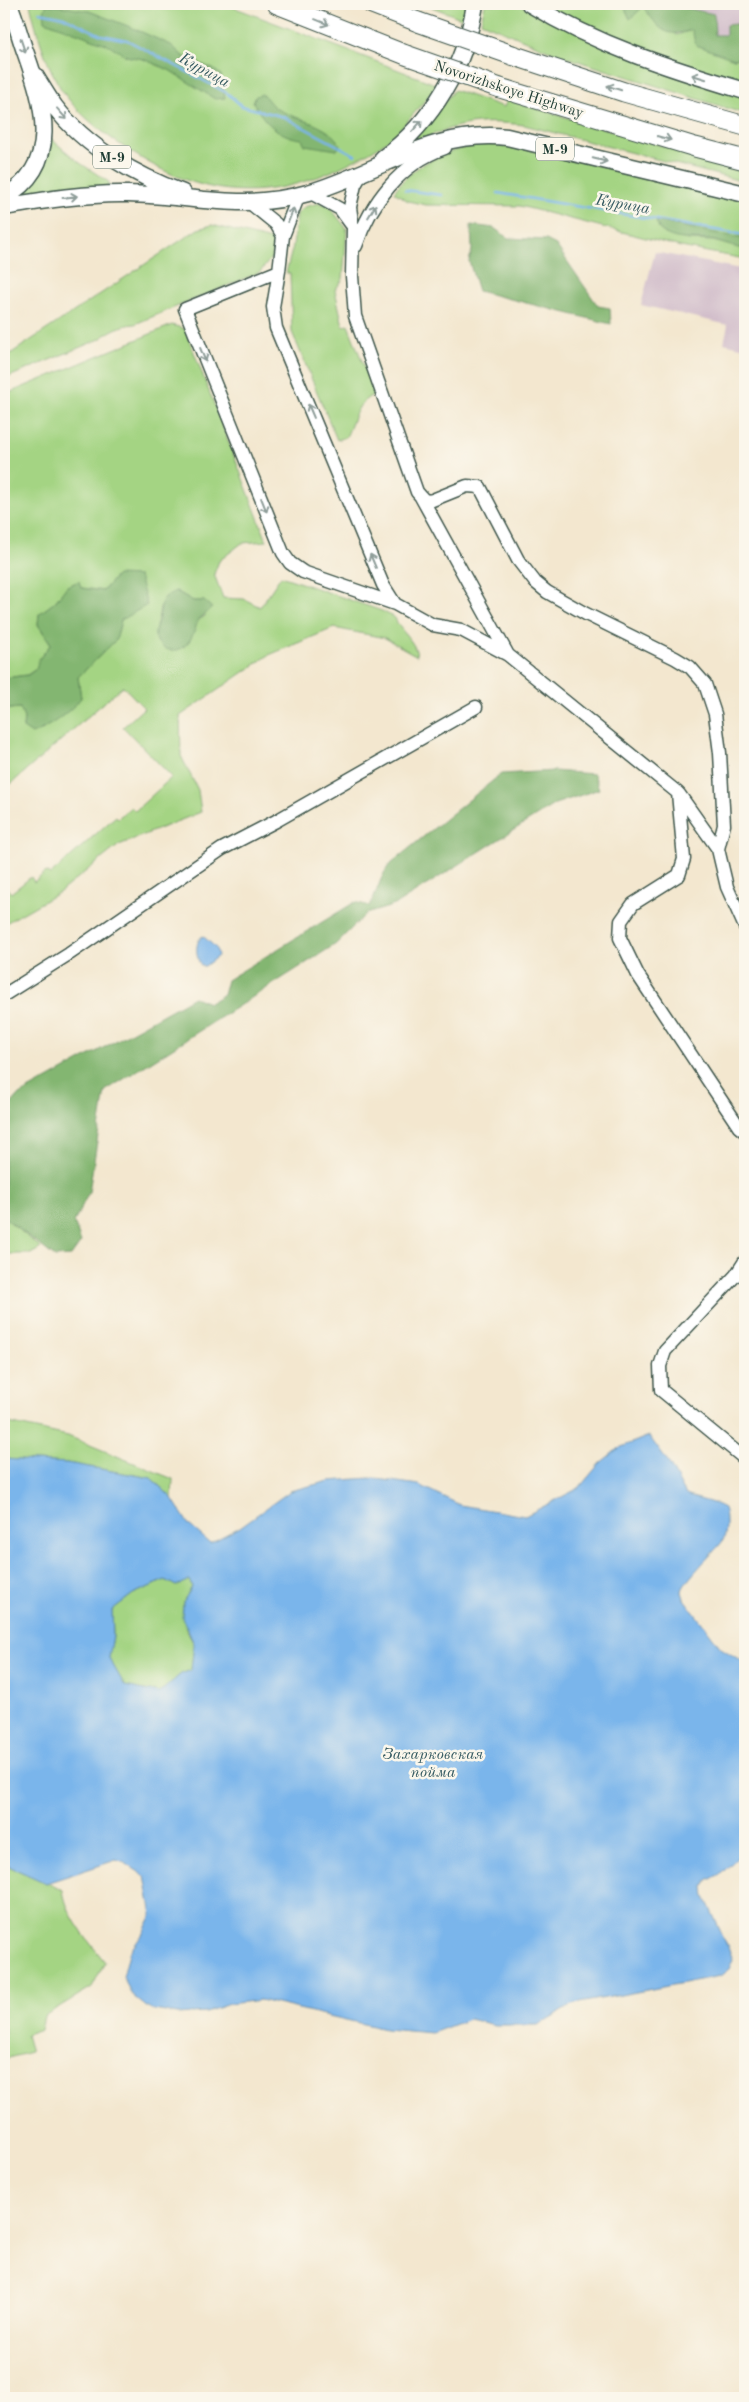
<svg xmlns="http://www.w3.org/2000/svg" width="749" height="2402" font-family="'Old Standard TT',serif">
<rect width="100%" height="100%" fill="#fbf7ec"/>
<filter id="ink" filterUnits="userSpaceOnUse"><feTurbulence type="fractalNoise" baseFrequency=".02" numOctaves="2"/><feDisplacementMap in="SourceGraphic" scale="10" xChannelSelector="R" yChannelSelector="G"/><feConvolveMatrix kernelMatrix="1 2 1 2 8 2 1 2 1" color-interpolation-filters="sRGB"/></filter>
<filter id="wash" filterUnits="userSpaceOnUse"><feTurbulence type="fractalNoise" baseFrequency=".0096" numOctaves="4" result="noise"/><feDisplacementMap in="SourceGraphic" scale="20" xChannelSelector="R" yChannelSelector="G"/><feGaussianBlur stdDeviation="1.12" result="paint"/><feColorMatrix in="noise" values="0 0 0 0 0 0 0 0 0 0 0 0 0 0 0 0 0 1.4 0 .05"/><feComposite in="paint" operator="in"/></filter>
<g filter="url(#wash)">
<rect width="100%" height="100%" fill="#f3e7cf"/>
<!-- industrial -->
<path fill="#d1bdca" d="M667,4H745V23L726,25V35H714L713,14Z
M655,252L745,270V348L724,343L728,325L641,305Z"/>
<!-- green -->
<path fill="#a4d483" stroke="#62885c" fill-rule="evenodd" d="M30,4H225L438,85C423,102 409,121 393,136C378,149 359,158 341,167C259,206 194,196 121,145C99,130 76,112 61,89C45,62 37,33 30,4Z
M424,4H468L466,20Z
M485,4H520L531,11L745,96V114L562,56L481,22Z
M555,4H623V7H643L677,35L692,30L734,59L745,56V86L647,55L551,10Z
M454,90L504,107L507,100L745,170V182L524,125C472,119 456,124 409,145Z
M50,138L80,163L109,182V187L20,196Z
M484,144H504L745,199V239L690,229L665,234L689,240L713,241L745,249V259L681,247L520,206L426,205L408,201L394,192C414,162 450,149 484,144Z
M319,203L328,205L347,229L343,279L335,290L343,326L348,325L375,394C355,403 355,419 346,437L337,440L292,332L290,273H286L293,246L297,214L304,207Z
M212,225L275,241L272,257L260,272L135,324C122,325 110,330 100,339L4,379V358L198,229Z
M172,325L185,329L267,541L242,543L219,561L214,574L223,598L244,599L260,607L281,576L382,611L395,618C400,632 416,641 417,656L385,638L334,628L269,655L180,716L181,756L198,790L201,812L119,845L60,892L4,924V885L11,893L31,877L34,882L46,872L50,875L116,816L118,818L131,807L135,811L172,777L123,727L144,708L123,686L4,790V717L9,709L20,708L24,718L23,728L42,730L81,698L78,677L116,640L121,620L117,575L103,591L68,586L55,602L39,614L38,625L51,644L39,659L36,669L27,675L4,678V395ZM176,591L193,601H204L205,616L197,621L195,631L156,626C162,609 156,600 176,591Z
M4,1217L41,1248L31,1254H4Z
M4,1422L68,1436L173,1479L172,1498L151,1478L67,1463L4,1459Z
M165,1580L176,1586L189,1580L192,1587L183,1602L187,1631L194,1644L191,1670L181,1674L159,1693L125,1686L109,1658L113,1636L112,1610L133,1594Z
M4,1864L63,1890C67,1918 88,1940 105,1962L92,1987L44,2016L41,2030L26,2035L31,2052L4,2059Z"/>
<!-- forest -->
<path fill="#83b671" stroke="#517a52" d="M47,4L89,11L128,26L171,45L183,56L213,69L221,75L225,98L215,99L169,70L143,59L126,56L111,46L45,21L44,11Z
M623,4H667L714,14L715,35H726V25L745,23V56L734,59L696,45L692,30C663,39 660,28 643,7L630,19Z
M262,94C268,98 270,105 276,108C295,120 329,123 340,145L337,150L305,145L302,139C279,137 262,121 253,101L256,96Z
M656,221L745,239V249C735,248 725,244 715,241C695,237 675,244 659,229Z
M471,225L494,228L508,238L546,240L556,245L598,306L610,308L611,324L478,291L469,261L472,250Z
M117,575L139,576L147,605L121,620L116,640L78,677L81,698C69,713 49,727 32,734L23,728L24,718L20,708L9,709L4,717V678L28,675L36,669L39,659L51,644L38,624L39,614L55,602L67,586L79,581L81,588L103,591Z
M176,591L193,601H204L212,608L197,621C194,638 183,657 164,648C160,646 156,641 155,636C154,630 158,623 159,617C163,601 158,599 176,591Z
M554,771L594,774L599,789L555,804L395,905L366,914L336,944L105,1091L89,1192L74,1222L81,1242L71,1256L55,1257L4,1217V1112L19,1095L194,997L209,1003L223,995L227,980L355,902L369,906C379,890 379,877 391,863L501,774Z"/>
<!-- water -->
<path fill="#7ab5eb" stroke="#4c7990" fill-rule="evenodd" d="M203,936L216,948L218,956L205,966H201C196,958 194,941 203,936Z
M649,1436L670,1465L686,1495C699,1500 712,1501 724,1508C727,1516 727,1536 722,1542C715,1551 683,1582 682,1591C682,1594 684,1596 684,1599L721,1648L745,1663V1845L737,1858L722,1873L707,1881L704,1887L705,1897L733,1959L729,1969L720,1976L574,2004L538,2025H495L469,2019L432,2033L385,2029L260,2000L229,2004L206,2012L177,2014L149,2009L132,1995L123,1977L129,1953L142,1935L152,1915L145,1876L125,1863L116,1860L46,1883L4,1864V1459L67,1463L151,1478L172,1498L189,1525L210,1543L240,1527L290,1491L329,1481L370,1478L419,1485L460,1505L525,1516L579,1488L600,1463L619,1448ZM165,1580L176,1586L189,1580L192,1587L183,1602L182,1617L194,1644L191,1670L181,1674L159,1693L125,1686L109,1658L113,1636L112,1610L133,1594Z"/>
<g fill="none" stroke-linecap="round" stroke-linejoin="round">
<!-- stream -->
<path stroke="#7ab5eb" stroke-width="2.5" d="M40,12L64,17L101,35L127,40L227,93L242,106L284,117L355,155
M405,190L442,195
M498,193L745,235"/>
</g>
</g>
<g filter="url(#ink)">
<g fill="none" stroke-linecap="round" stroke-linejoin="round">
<!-- minor casing -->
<g stroke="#3f564b" stroke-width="15">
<path id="minor" d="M362,173L355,185L350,207L353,229L352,276L355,316L417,492L424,500L430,501L467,486L480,487L518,560L535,582L547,592L586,614L675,658L690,667L705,684L715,714L720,753L724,825L718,849L727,887L745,927
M309,192L340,209L351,224
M299,195L283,236L279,271L185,309L283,553L290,563L303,572L395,604L433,625L461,630L508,655L678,793L684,859L679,875L633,904L621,921L620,938L638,975L739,1127L745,1132
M250,203L276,224L283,236
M356,246C370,203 401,163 445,148
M279,271L273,307L276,328L383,585L395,604
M421,497L508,655
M679,794L718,849
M4,995L69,954L222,849L276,821L476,707
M745,1261L736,1275L665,1351L660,1366L661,1390L745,1459"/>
</g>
<!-- major casing -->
<g stroke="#3f564b" stroke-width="19">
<path id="major" d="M530,4C599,46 669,68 745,91
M34,74C41,85 47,96 55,107C86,147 136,176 183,193
M383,158C433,122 466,64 475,4
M4,197C62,165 44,105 26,54C20,38 16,20 9,4
M4,207C45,200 86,193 128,194C194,195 241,212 308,193C376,173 433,129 507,137L745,194"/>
</g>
<!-- highway casing -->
<g stroke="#3f564b" stroke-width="21">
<path id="highway" d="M277,4L406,55
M372,4L418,22
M512,55L624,92L745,126
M500,88L695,147L745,160"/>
</g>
<!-- minor -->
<use href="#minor" stroke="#fff" stroke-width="12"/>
<!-- major -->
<use href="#major" stroke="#fff" stroke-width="16"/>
<!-- highway -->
<use href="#highway" stroke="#fff" stroke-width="19"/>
<!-- highway-bridge casing -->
<g stroke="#3f564b" stroke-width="21" stroke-linecap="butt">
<path id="highway-bridge" d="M418,22L512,55
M406,55L500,88"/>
</g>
<!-- highway-bridge -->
<use href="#highway-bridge" stroke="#fff" stroke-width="19"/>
</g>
<!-- one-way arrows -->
<defs><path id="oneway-shaft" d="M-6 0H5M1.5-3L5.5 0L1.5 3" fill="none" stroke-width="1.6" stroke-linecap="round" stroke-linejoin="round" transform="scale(1.25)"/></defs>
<g stroke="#8f9e9a">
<use href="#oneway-shaft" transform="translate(322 22) rotate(22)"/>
<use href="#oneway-shaft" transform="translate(23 46) rotate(71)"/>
<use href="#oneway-shaft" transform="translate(699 77) rotate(-163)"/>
<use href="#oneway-shaft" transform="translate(614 88) rotate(-162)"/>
<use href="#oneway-shaft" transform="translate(62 114) rotate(48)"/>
<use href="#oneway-shaft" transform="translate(417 126) rotate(-48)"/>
<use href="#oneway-shaft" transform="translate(664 138) rotate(16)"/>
<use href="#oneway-shaft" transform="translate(600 160) rotate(14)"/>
<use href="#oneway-shaft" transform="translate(70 197) rotate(-7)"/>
<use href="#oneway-shaft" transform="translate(372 211) rotate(-59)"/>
<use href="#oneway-shaft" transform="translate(291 215) rotate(-69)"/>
<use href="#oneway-shaft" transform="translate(203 355) rotate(68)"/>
<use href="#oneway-shaft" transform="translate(311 411) rotate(-113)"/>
<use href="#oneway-shaft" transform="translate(264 505) rotate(68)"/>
<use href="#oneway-shaft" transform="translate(373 561) rotate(-113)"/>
</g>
</g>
<g text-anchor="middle" stroke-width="5" stroke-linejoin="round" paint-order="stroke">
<!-- shield labels -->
<g fill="#fbf7ec" stroke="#61756b" stroke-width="1">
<rect x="536" y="137.5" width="38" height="23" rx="4"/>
<rect x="93" y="145.5" width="38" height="23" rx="4"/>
</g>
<g font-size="14" font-weight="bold" fill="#1f3d34">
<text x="555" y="154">М-9</text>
<text x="112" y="162">М-9</text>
</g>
<!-- street labels -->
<g font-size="15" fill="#1f3d34" stroke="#fbf7ec">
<text transform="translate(509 89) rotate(18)" y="5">Novorizhskoye Highway</text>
</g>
<!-- water labels -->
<g font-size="16" font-style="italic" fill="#365b62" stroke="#fbf7ec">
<text transform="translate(205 69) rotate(29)" y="6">Курица</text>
<text transform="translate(623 203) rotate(10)" y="6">Курица</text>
<text x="433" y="1759">Захарковская<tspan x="433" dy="18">пойма</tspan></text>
</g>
</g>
<!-- margin -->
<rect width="749" height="2402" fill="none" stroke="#fbf7ec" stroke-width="20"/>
</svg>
